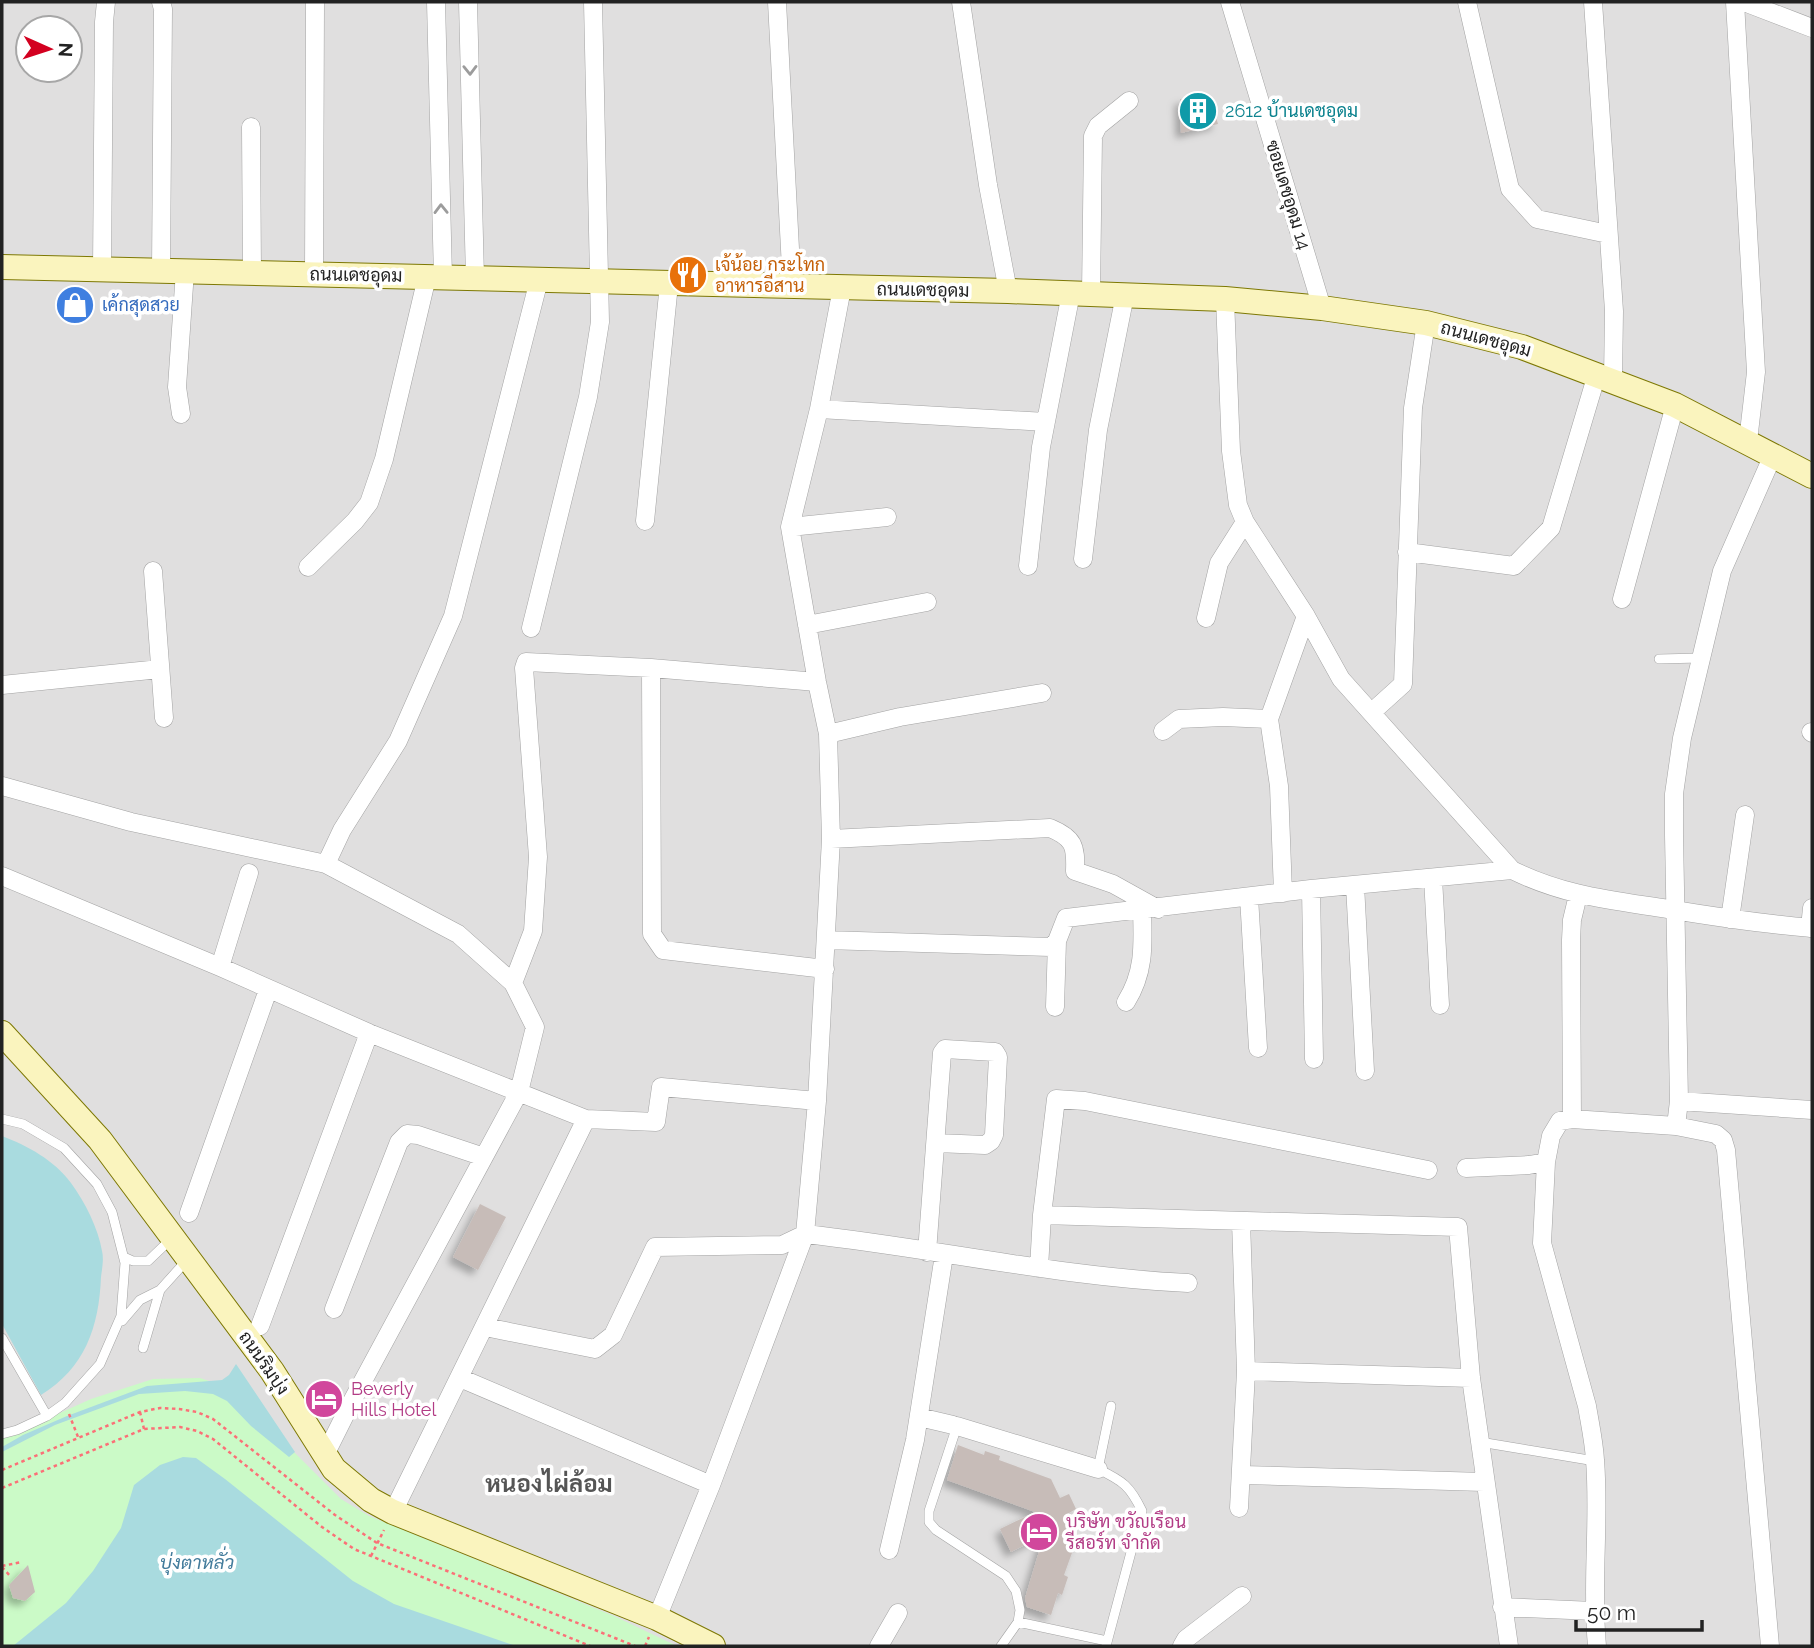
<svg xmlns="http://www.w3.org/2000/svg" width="1814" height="1648" font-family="Raleway,Sarabun,sans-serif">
<defs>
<filter id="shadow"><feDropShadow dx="-5.5" dy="5.5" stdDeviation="3.5" flood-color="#0004"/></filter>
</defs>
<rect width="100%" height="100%" fill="#f2ede9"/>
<!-- residential -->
<path fill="#e0dfdf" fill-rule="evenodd" d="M2,2H1812V1646H2ZM28,28H70V70H28Z"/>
<!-- park -->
<path fill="#cbfac7" d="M200,1378L221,1385L235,1393L341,1499L369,1516L614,1616L677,1646H2V1439L91,1399L153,1379Z"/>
<!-- water -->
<path fill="#a9dbdf" d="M2,1136C28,1146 54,1160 71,1183C85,1202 98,1228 102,1251C104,1259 102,1269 101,1277C99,1327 85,1368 41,1395L2,1324Z
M236,1364L295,1452L289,1457L251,1426L227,1401L213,1394L185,1391L139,1394L55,1425L2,1452V1447L23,1435L67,1416L147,1386L222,1380L229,1375Z
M183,1457L196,1458L225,1479L353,1581L394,1604L516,1646H13L66,1603L93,1571L121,1528L134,1485L160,1465Z"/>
<!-- building -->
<path fill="#c7bcb8" filter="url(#shadow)" d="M1210,97L1218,124L1181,133L1180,99Z
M480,1204L506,1217L478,1270L453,1257Z
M958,1445L984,1455L985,1451L1000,1456L999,1460L1051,1479L1060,1498L1069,1494L1076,1509L1067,1514L1078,1536L1064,1575L1068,1577L1062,1595L1058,1593L1051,1615L1027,1607L1025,1598L1044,1535L1011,1552L1000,1529L1035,1512L947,1480Z
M28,1565L35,1592L25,1601L13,1598L9,1585Z"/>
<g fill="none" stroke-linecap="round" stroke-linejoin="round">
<!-- lane casing -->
<g stroke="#a3a3a3" stroke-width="10">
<path id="lane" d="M1659,659L1700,658
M2,1119L23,1124L64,1148L97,1184L112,1212L125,1263L121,1316L100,1364L65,1403L47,1416L17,1430L2,1434
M124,1257L133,1261H148L172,1238
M122,1321L140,1300L160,1290
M2,1338L47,1416
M143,1348L160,1290L187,1260
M957,1426L929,1511V1522L936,1530L1006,1576L1016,1591L1020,1610L1018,1622L1001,1646
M1480,1442L1595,1461
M1018,1622L1107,1641
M1106,1646L1142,1511C1130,1486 1123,1481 1098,1469L1111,1406"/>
</g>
<!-- street casing -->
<g stroke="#a3a3a3" stroke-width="19">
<path id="street" d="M161,2L163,9L161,271
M436,2L443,277
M468,2L475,278
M777,2L792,287
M961,2L988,185L1008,291
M1230,2L1322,308
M1467,2L1510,189L1537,219L1608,234
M1593,2L1614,311L1613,380
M1735,2L1756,372L1748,441
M1744,2L1812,28
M251,127L252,273
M102,270L104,22L106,2
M314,274L315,2
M1091,294L1093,136L1098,126L1129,101
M1225,299L1231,451L1238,505L1245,522L1306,616L1341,679L1512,870C1565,896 1611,900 1668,909C1716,917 1764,924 1812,928
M819,409L1046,422
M181,414L177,387L185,271
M645,521L669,284
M790,527L887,517
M1407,552L1514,566L1551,528L1597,374
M1083,559L1098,430L1125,295
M1028,566L1041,447L1071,293
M308,567L355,521L369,503L384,459L427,277
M153,571L164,718
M1622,599L1675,405
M1206,618L1219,563L1245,522
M807,625L927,602
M531,628L588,397L600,322L593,2
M651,668L652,934L663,950L825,969
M2,685L160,669
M1372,712L1403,684L1413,408L1426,323
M1163,731L1179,719L1223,717L1269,719
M1811,732L1812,733
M828,734L900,717L1042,693
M2,786L131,822L326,864L458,934L513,983L535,1027L519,1092L350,1405L325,1455
M831,839L1050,828C1074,838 1076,846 1075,871L1113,884L1158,909
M326,864L342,830L398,741L453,616L539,280
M2,876L220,967L369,1033L586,1119L656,1122L661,1087L817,1101
M1433,878L1440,1005
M1355,885L1365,1071
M1311,889L1314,1059
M1283,893L1279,786L1269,719L1306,616
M1249,897L1258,1048
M1730,919L1745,815
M1810,928L1812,908
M826,940L1051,947L1057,941L1066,918L1311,889L1512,870
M220,967L249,873
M513,983L533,931L538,857L524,668L526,662L651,668L817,682
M1126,1002C1145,972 1143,944 1142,910
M1055,1007L1057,941
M1679,1101L1812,1110
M1572,1119L1571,940L1572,920L1578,895
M1676,1126L1679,1101L1674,835V794L1682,738L1722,571L1773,455
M1466,1168L1529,1165L1546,1162
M189,1213L268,990
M1042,1215L1458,1227L1471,1378L1509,1646
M927,1252L942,1053L945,1049L995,1052L998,1057L994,1135L991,1141L985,1145L936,1143
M1039,1268L1042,1215L1056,1099L1085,1101L1428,1170
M334,1309L399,1142L407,1134L418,1135L484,1157
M260,1326L369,1033
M485,1327L595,1349L613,1335L655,1247L782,1245L805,1234C933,1248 1059,1277 1188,1283
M1246,1371L1471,1378
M460,1378L711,1485
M919,1417L953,1425
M957,1426L1098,1469
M1242,1475L1484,1482
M1239,1508L1246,1371L1241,1221
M393,1512L586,1119
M889,1550L915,1440L944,1255
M1502,1607L1594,1611
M657,1618L711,1485L805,1234L817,1101L831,839L828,734L817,682L790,527L819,409L842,288
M879,1646L898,1613
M1182,1646L1186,1639L1242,1596
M1597,1646C1591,1584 1600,1522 1595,1460C1594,1442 1590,1424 1587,1406L1542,1243L1546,1162L1551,1136L1560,1121L1572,1119L1676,1126L1716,1134L1723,1140L1726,1150L1770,1646"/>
</g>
<!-- secondary casing -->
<g stroke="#7d7804" stroke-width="26">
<path id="secondary" d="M2,267L1008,291L1225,299L1322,308L1426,323L1522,347L1675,405L1812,476
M2,1033L100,1140L272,1371L334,1469L371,1500L393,1512L657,1618L713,1646"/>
</g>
<!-- path -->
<path stroke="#fb7077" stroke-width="2.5" stroke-dasharray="3.5 3.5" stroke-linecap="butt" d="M140,1412L144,1429
M69,1414L78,1437
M2,1470L140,1412L160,1408L179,1409L197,1412L213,1419L335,1515L377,1543L635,1646
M2,1488L144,1429L180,1427L197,1431L213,1439L322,1527L354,1549L590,1646
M371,1556L384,1530
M2,1566L22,1562
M2,1567L11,1577
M645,1646L649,1637"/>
<!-- lane -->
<use href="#lane" stroke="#fff" stroke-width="9"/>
<!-- street -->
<use href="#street" stroke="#fff" stroke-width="18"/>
<!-- secondary -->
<use href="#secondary" stroke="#faf4be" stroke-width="24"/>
</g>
<!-- one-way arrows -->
<defs><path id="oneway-chevron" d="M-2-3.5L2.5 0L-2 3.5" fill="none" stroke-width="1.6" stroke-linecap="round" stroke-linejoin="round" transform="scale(1.75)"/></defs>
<g stroke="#9c9c9c">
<use href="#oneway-chevron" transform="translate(470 70) rotate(89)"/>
<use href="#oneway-chevron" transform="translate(441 209) rotate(-91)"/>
</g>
<!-- icons -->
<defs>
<g id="building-disc" transform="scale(2.0125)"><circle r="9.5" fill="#0f9aa8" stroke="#fff"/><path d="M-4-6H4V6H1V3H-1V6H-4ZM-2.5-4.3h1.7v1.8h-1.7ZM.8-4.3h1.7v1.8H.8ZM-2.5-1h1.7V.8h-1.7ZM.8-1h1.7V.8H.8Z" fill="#fff"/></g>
<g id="restaurant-disc" transform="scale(2.0125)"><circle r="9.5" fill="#e8710a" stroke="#fff"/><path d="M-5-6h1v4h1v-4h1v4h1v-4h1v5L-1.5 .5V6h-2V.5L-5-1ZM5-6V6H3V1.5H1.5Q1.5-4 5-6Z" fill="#fff"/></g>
<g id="shop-disc" transform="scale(2.0125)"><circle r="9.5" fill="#3f7fe0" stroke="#fff"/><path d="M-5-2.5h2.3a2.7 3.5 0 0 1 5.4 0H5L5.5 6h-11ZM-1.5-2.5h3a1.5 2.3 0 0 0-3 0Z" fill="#fff"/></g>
<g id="hotel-disc" transform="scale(2.0125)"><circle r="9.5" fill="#d1479c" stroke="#fff"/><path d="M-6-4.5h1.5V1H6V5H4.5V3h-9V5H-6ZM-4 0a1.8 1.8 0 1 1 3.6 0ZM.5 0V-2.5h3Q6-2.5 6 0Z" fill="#fff"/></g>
</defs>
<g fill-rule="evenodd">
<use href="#building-disc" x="1198" y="111"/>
<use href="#restaurant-disc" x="688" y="275"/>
<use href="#shop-disc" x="75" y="305"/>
<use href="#hotel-disc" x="324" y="1399"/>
<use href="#hotel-disc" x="1039" y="1532"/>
</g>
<g text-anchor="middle" stroke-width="7" stroke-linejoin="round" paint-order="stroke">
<!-- culture labels -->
<g font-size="18" fill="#0d838f" stroke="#fff" text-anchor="start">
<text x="1225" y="117">2612 บ้านเดชอุดม</text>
</g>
<!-- street labels -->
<g font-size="18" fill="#222" stroke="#fff">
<text transform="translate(1288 195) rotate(73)" y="6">ซอยเดชอุดม 14</text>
<text transform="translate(356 275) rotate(1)" y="6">ถนนเดชอุดม</text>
<text transform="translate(923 290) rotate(1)" y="6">ถนนเดชอุดม</text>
<text transform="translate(1486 339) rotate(15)" y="6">ถนนเดชอุดม</text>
<text transform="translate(264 1363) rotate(55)" y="6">ถนนริมบุ่ง</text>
</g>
<!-- food labels -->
<g font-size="18" fill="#c56008" stroke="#fff" text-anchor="start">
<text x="715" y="271">เจ้น้อย กระโทก<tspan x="715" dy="21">อาหารอีสาน</tspan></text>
</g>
<!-- shop labels -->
<g font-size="18" fill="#366cbe" stroke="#fff" text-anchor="start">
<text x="102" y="311">เค้กสุดสวย</text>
</g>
<!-- hotel labels -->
<g font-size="18" fill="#b23c85" stroke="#fff" text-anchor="start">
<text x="351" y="1395">Beverly<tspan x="351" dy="21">Hills Hotel</tspan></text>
<text x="1066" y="1528">บริษัท ขวัญเรือน<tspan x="1066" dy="21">รีสอร์ท จำกัด</tspan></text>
</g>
<!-- water labels -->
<g font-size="19" font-style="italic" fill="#437c9c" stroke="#fff">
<text x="197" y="1569">บุ่งตาหลั่ว</text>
</g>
<!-- district labels -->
<g font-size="24" font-weight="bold" fill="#555" stroke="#fff">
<text x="549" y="1492">หนองไผ่ล้อม</text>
</g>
</g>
<!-- border -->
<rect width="1814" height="1648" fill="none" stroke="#222222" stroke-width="7"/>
<!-- north arrow -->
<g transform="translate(49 49) rotate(93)"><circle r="33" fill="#ffffff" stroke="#a7a7a7" stroke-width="2"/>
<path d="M0-5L12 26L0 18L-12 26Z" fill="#d30020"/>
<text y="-10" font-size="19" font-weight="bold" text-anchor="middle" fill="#222222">N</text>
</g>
<!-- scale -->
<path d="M1576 1620v10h126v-10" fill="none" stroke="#222222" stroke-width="3.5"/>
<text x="1587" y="1620" font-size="21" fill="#222222" stroke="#ffffff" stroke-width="5" paint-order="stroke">50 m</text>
</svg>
